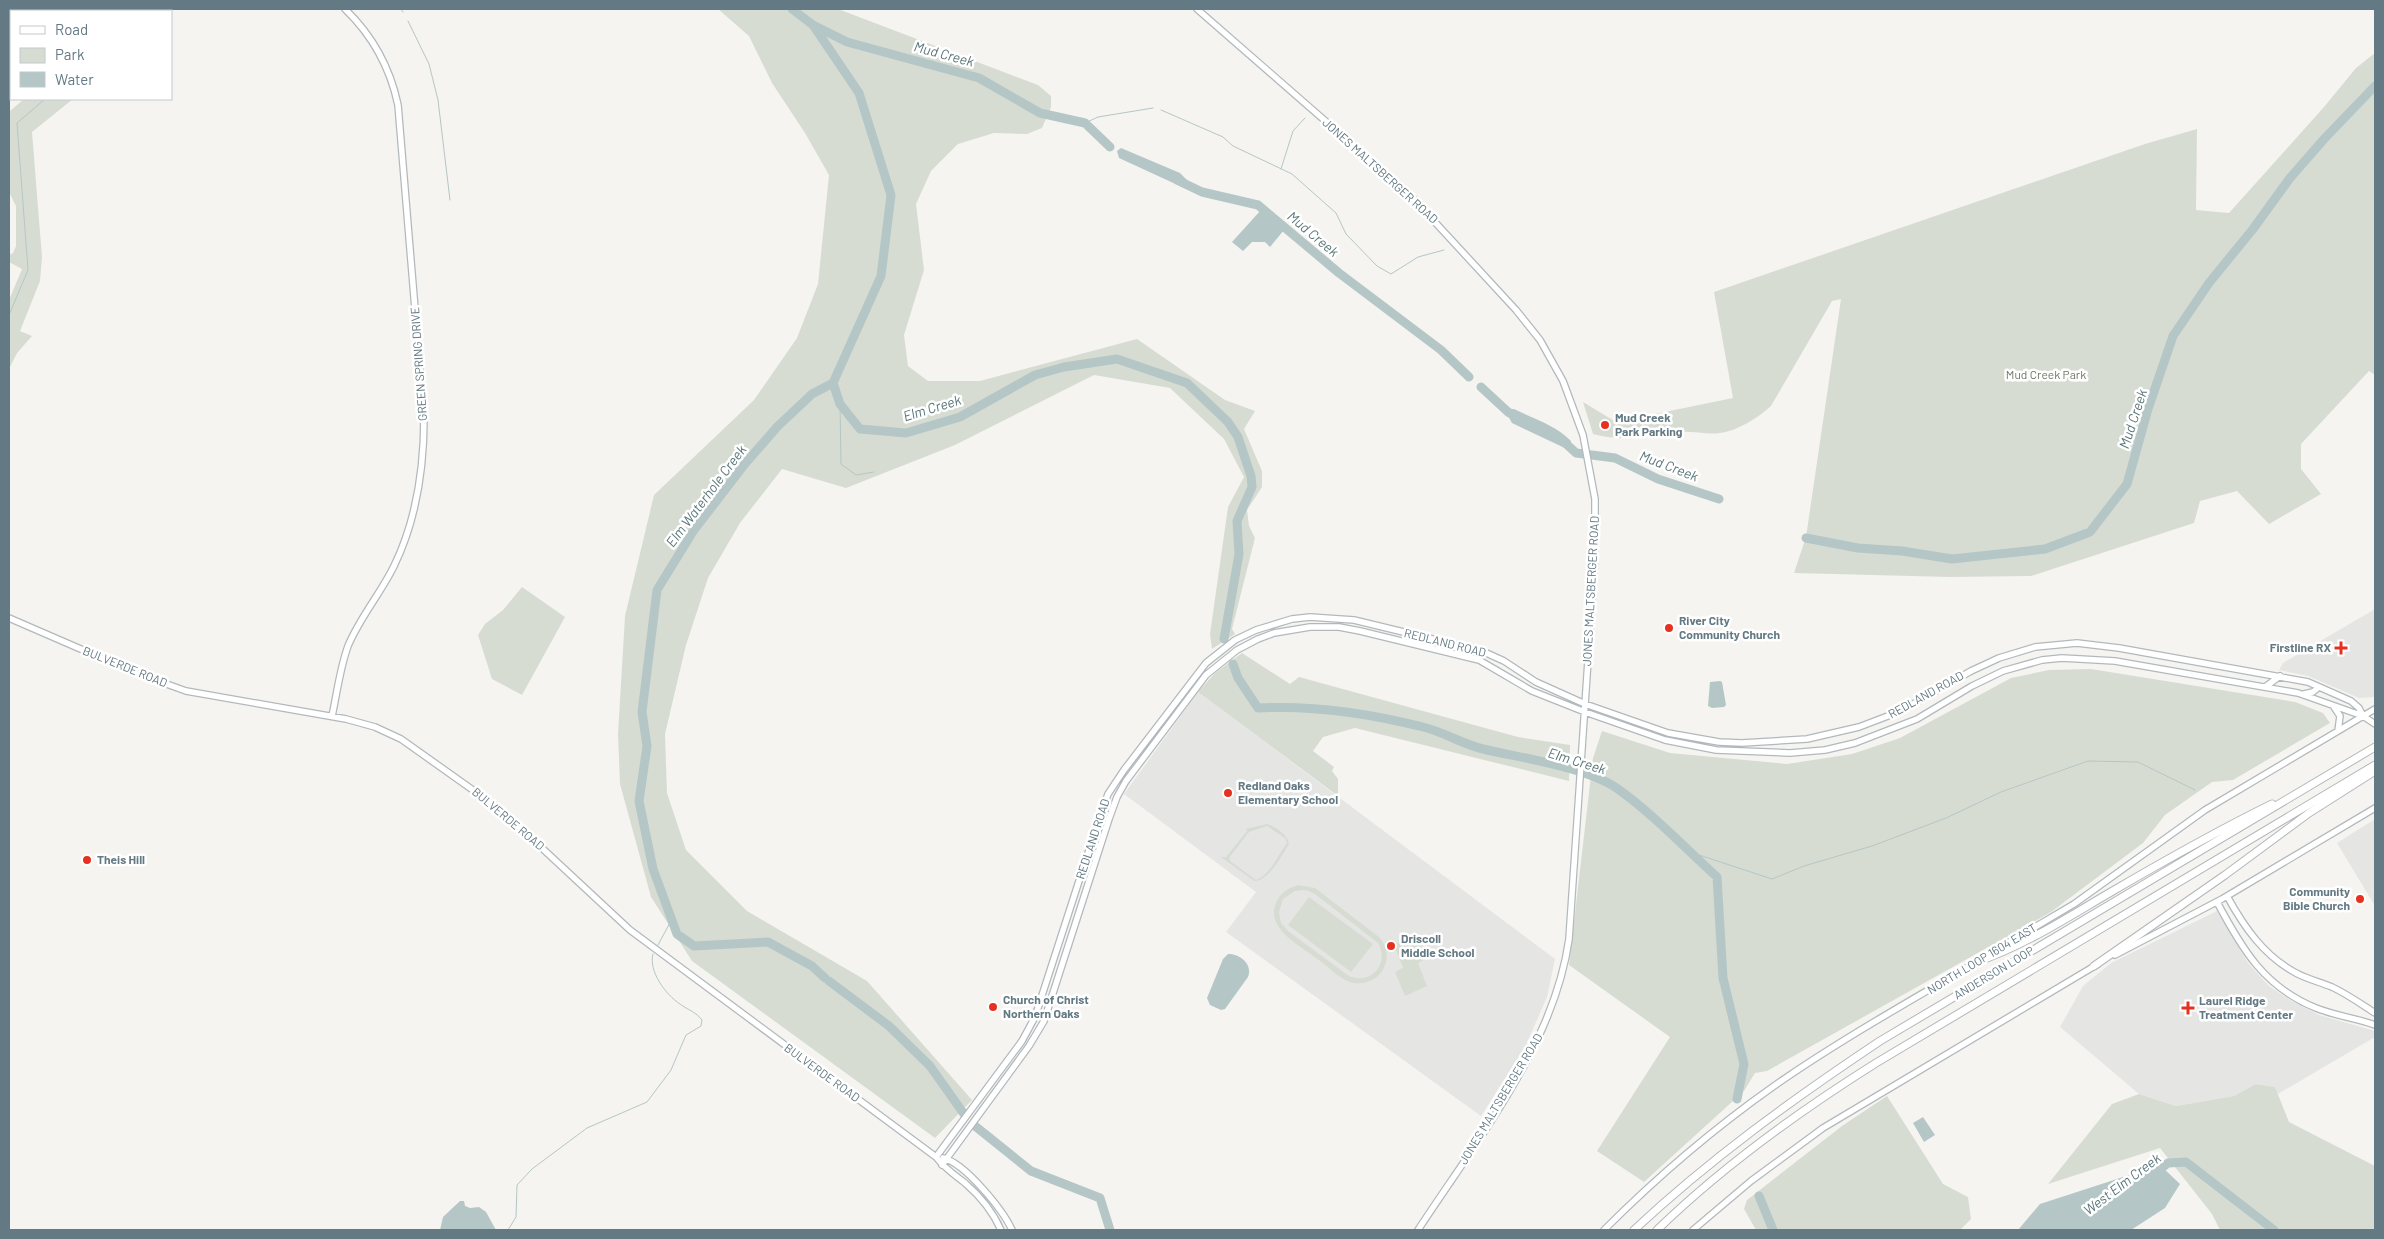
<svg xmlns="http://www.w3.org/2000/svg" width="2384" height="1239" font-family="Barlow,sans-serif">
<rect width="100%" height="100%" fill="#f5f4f1"/>
<!-- built -->
<path fill="#e5e6e4" d="M2375,609V697L2359,698L2308,676L2279,670L2283,663Z
M1198,692L1555,959L1547,997L1526,1045L1481,1116L1226,932L1256,892L1124,794Z
M2375,819V906L2337,843Z
M2217,911L2248,963L2269,986L2290,1000L2319,1015L2375,1031V1037L2278,1094L2275,1087L2257,1084L2234,1096L2176,1106L2139,1094L2060,1027L2083,986L2111,963Z"/>
<!-- green -->
<path fill="#d7dcd2" fill-rule="evenodd" d="M718,9H838L1038,85L1051,96V107L1042,128L1027,134L994,133L958,144L931,171L916,204L924,270L904,335L908,366L928,381H980L1137,339L1225,400L1255,411L1244,429L1262,471V487L1247,510L1249,526L1255,538L1232,629L1235,634L1212,649L1210,634L1228,507L1244,477L1224,439L1170,388L1094,375L955,445L846,488L782,469L740,523L708,578L686,645L665,734L667,793L686,850L747,911L867,981L972,1100L935,1138L692,961L651,897L620,784L618,734L625,616L654,495L754,400L797,338L818,284L829,175L805,133L772,83L749,36Z
M2375,53V375L2369,371L2301,444V469L2321,494L2269,524L2237,491L2200,501L2194,523L2031,576L1950,577L1794,573L1806,537L1841,299L1832,301L1771,406C1758,418 1737,431 1720,433C1707,435 1694,431 1681,432C1651,434 1624,443 1593,434L1583,402L1616,422L1733,398L1714,292L2145,144L2197,129L2196,210L2229,213L2324,107L2356,68Z
M24,99H73L32,132L42,257L40,281L20,331L32,336L17,353L9,369V300L22,269L9,262V255L13,253L16,246V206L10,194V111Z
M522,587L565,617L522,695L492,679L478,635L485,624L503,610Z
M1242,653L1290,684L1299,677L1518,737L1570,745L1569,781L1355,728L1323,737L1313,751L1334,767L1332,771L1338,779V796L1198,692L1215,673Z
M2091,669L2295,702L2323,713L2330,723L2233,780L2212,782L2165,815L2143,843L2051,912L1767,1071L1755,1073L1744,1091L1644,1182L1597,1151L1670,1037L1569,965L1593,758L1602,731L1670,753L1787,764L1852,754L1900,738L2011,678L2049,670Z
M1267,824C1275,826 1288,835 1289,844C1282,855 1269,881 1254,881L1253,880L1221,857H1226L1247,831L1246,829ZM1267,826L1285,838L1287,843C1278,855 1270,875 1256,880L1230,861L1229,858L1249,832Z
M1298,885L1315,888L1379,937C1386,945 1389,955 1385,965C1381,978 1367,985 1354,983C1341,981 1330,968 1319,960C1302,947 1263,928 1277,901C1281,892 1289,888 1298,885ZM1306,890L1315,894L1378,943C1390,964 1371,985 1349,976L1288,931L1281,923L1279,912L1283,899L1295,891Z
M1309,897L1373,944L1351,972L1288,925Z
M1416,935L1426,959L1418,963L1427,986L1405,996L1395,972L1403,968L1394,944Z
M2256,1084L2275,1087L2289,1122L2375,1166V1230H2220L2212,1214L2160,1148L2048,1184L2112,1104L2139,1094L2176,1106L2234,1096Z
M1887,1096L1943,1184L1968,1197L1971,1219L1960,1230H1756L1744,1209L1747,1200L1842,1126Z"/>
<!-- water -->
<path fill="#b5c6c7" d="M1121,148L1180,173L1190,183L1187,187H1182L1119,158L1117,151Z
M1261,210L1284,230L1270,247L1265,242H1252L1243,251L1232,242Z
M1514,409C1532,418 1556,425 1571,441L1569,450L1512,423L1507,414L1509,410Z
M1720,681L1722,682L1726,705L1724,707L1712,708L1708,706L1710,682Z
M1228,954C1241,954 1253,965 1248,977L1225,1009L1221,1010L1210,1005L1207,998L1223,959Z
M1923,1117L1935,1135L1924,1142L1913,1123Z
M2160,1165L2180,1184L2165,1208L2131,1230H2018L2040,1204Z
M460,1201H464L465,1206L470,1208L479,1207L486,1212L496,1230H440L443,1217Z"/>
<g fill="none" stroke-linecap="round" stroke-linejoin="round">
<!-- stream -->
<path stroke="#b5c6c7" stroke-width="1" d="M401,9L403,12
M144,11L146,9
M408,21L429,64L438,100L450,200
M1161,110L1223,137L1233,146L1292,174L1336,213L1346,234L1377,266L1391,274L1418,257L1444,250
M1085,123L1098,117L1153,108
M1281,169L1293,131L1305,118
M9,315L28,270L17,123L45,99
M840,404L841,464L856,475L874,472
M1690,852L1772,879L1804,866L1872,846L1946,818L2001,792L2088,761L2138,762L2195,790
M658,945L672,919
M508,1230L516,1217L517,1185L532,1169L587,1128L647,1102L671,1070L686,1035L701,1026L702,1020C696,1012 688,1010 680,1004C666,995 648,971 653,954"/>
<!-- river -->
<path stroke="#b5c6c7" stroke-width="9" d="M792,9L813,25L847,42L979,78L1040,113L1085,123L1110,147
M813,25L859,93L891,195L881,276L833,383L840,404L860,429L906,433L960,417L1035,375L1064,367L1117,359L1187,383L1228,422L1238,437L1251,476L1252,487L1237,521L1239,554L1224,639
M1177,180L1202,192L1258,205L1339,273L1441,350L1469,377
M1481,387L1508,412L1517,417
M1562,440L1576,453L1615,458L1658,479L1719,499
M1806,538L1858,548L1902,551L1952,559L2045,549L2090,532L2127,484L2148,409L2173,336L2209,283L2253,229L2290,178L2325,138L2375,86
M1233,664L1238,678L1258,708C1314,705 1368,713 1423,727C1444,732 1462,744 1483,749C1521,758 1587,767 1618,789C1653,814 1685,848 1717,877L1723,978L1744,1064L1737,1099
M825,978L812,966L768,942L694,946L677,934L653,869L639,801L647,746L642,712L657,590L694,530L744,465L777,427L812,394L833,383
M829,981L889,1026L930,1066L964,1114
M975,1126L1031,1171L1100,1198L1110,1230
M2154,1174L2168,1163L2186,1162L2274,1230
M1759,1196L1773,1230"/>
<!-- secondary casing -->
<g stroke="#b2b9bc" stroke-width="8">
<path id="secondary" d="M1197,9L1409,194L1516,310L1540,340L1563,381L1583,435L1595,499V558L1569,939C1554,1046 1476,1141 1418,1230
M9,618L136,673L186,691L346,719L375,727L401,739L501,810L630,930L936,1157C944,1168 955,1175 965,1183C980,1196 993,1212 1001,1230
M2265,687L2280,676
M2304,694L2313,692L2319,687
M2334,707L2340,716L2338,731
M332,716C337,693 340,668 348,646C360,617 381,593 394,566C417,519 424,469 424,417L398,105C390,67 373,36 345,9
M2227,896C2244,927 2264,956 2296,973C2307,979 2320,982 2332,987C2347,994 2361,1004 2375,1013
M2217,902C2242,949 2264,987 2316,1008C2336,1016 2356,1018 2375,1025
M2115,955L2222,899L2375,808
M1986,956L2074,904L2205,810L2375,709
M936,1157L1022,1041L1035,1017L1100,816L1108,794L1124,770L1206,663L1235,640L1256,630L1292,619L1310,617L1354,620L1482,651L1504,661L1536,682L1585,704L1668,733L1719,742L1742,743L1807,739L1859,727L1901,711L1971,671L1999,658L2035,647L2077,643L2119,648L2308,682L2351,701L2359,708L2363,716
M943,1158C965,1163 1003,1210 1012,1230
M942,1165L1029,1046L1044,1021L1109,819L1117,797L1126,781L1206,675L1237,650L1258,639L1274,633L1310,627H1339L1360,631L1479,660L1532,691L1585,712L1665,740L1716,750L1790,753L1825,750L1855,743L1917,719L1972,686L2003,671L2042,660L2062,658L2115,661L2298,693L2363,716L2375,724
M1604,1230C1657,1177 1713,1129 1774,1086C1840,1040 1910,1001 1978,961
M1693,1230L1751,1181L1823,1128L2098,964"/>
</g>
<!-- highway casing -->
<g stroke="#b3b7ba" stroke-width="9">
<path id="highway" d="M1976,962C2024,946 2068,917 2111,892C2164,861 2217,831 2272,804
M2094,966L2225,875L2309,813L2375,771
M1634,1230C1710,1159 1793,1099 1880,1041L2375,747
M1657,1230C1724,1165 1798,1112 1876,1063L2375,765"/>
</g>
<!-- secondary -->
<use href="#secondary" stroke="#fff" stroke-width="5.5"/>
<!-- highway -->
<use href="#highway" stroke="#fff" stroke-width="7"/>
</g>
<!-- markers -->
<g fill="#e63020" stroke="#fff" stroke-width="2">
<circle cx="1605" cy="425" r="5"/>
<circle cx="1669" cy="628" r="5"/>
<path d="M2338.5 640.5h5v5h5v5h-5v5h-5v-5h-5v-5h5z"/>
<circle cx="1228" cy="793" r="5"/>
<circle cx="87" cy="860" r="5"/>
<circle cx="2360" cy="899" r="5"/>
<circle cx="1391" cy="946" r="5"/>
<circle cx="993" cy="1007" r="5"/>
<path d="M2185.5 1000.5h5v5h5v5h-5v5h-5v-5h-5v-5h5z"/>
</g>
<g text-anchor="middle" stroke-width="5" stroke-linejoin="round" paint-order="stroke">
<!-- street labels -->
<g font-size="12" fill="#637983" stroke="#fff">
<text transform="translate(1380 171) rotate(42)" y="4">JONES MALTSBERGER ROAD</text>
<text transform="translate(419 364) rotate(-94)" y="4">GREEN SPRING DRIVE</text>
<text transform="translate(1591 591) rotate(-87)" y="4">JONES MALTSBERGER ROAD</text>
<text transform="translate(1445 643) rotate(14)" y="4">REDLAND ROAD</text>
<text transform="translate(125 667) rotate(22)" y="4">BULVERDE ROAD</text>
<text transform="translate(1926 695) rotate(-29)" y="4">REDLAND ROAD</text>
<text transform="translate(508 819) rotate(40)" y="4">BULVERDE ROAD</text>
<text transform="translate(1093 839) rotate(-72)" y="4">REDLAND ROAD</text>
<text transform="translate(1982 959) rotate(-31)" y="4">NORTH LOOP 1604 EAST</text>
<text transform="translate(1994 973) rotate(-31)" y="4">ANDERSON LOOP</text>
<text transform="translate(822 1073) rotate(36)" y="4">BULVERDE ROAD</text>
<text transform="translate(1501 1099) rotate(-59)" y="4">JONES MALTSBERGER ROAD</text>
</g>
<!-- park labels -->
<g font-size="12" fill="#6a7a62" stroke="#fff">
<text x="2046" y="379">Mud Creek Park</text>
</g>
<!-- poi labels -->
<g font-size="12" font-weight="bold" fill="#637983" stroke="#fff" text-anchor="start">
<text x="1615" y="422">Mud Creek<tspan x="1615" dy="14">Park Parking</tspan></text>
<text x="1679" y="625">River City<tspan x="1679" dy="14">Community Church</tspan></text>
<text x="2331" y="652" text-anchor="end">Firstline RX</text>
<text x="1238" y="790">Redland Oaks<tspan x="1238" dy="14">Elementary School</tspan></text>
<text x="97" y="864">Theis Hill</text>
<text x="2350" y="896" text-anchor="end">Community<tspan x="2350" dy="14">Bible Church</tspan></text>
<text x="1401" y="943">Driscoll<tspan x="1401" dy="14">Middle School</tspan></text>
<text x="1003" y="1004">Church of Christ<tspan x="1003" dy="14">Northern Oaks</tspan></text>
<text x="2199" y="1005">Laurel Ridge<tspan x="2199" dy="14">Treatment Center</tspan></text>
</g>
<!-- water labels -->
<g font-size="14" font-style="italic" fill="#5a7679" stroke="#fff">
<text transform="translate(944 54) rotate(15)" y="5">Mud Creek</text>
<text transform="translate(1313 234) rotate(40)" y="5">Mud Creek</text>
<text transform="translate(932 408) rotate(-17)" y="5">Elm Creek</text>
<text transform="translate(2133 419) rotate(-72)" y="5">Mud Creek</text>
<text transform="translate(1669 466) rotate(21)" y="5">Mud Creek</text>
<text transform="translate(706 496) rotate(-53)" y="5">Elm Waterhole Creek</text>
<text transform="translate(1577 761) rotate(17)" y="5">Elm Creek</text>
<text transform="translate(2122 1184) rotate(-37)" y="5">West Elm Creek</text>
</g>
</g>
<!-- border -->
<rect width="2384" height="1239" fill="none" stroke="#637983" stroke-width="20"/>
<!-- legend -->
<rect x="10" y="10" width="162" height="90" fill="#ffffff" stroke="#c1c9cd"/>
<rect x="20" y="26" width="25" height="8" fill="#ffffff" stroke="#c1c9cd"/>
<text x="55" y="35" font-size="15" fill="#637983">Road</text>
<rect x="20" y="48" width="25" height="15" fill="#d7dcd2" stroke="#c1c9cd"/>
<text x="55" y="60" font-size="15" fill="#637983">Park</text>
<rect x="20" y="72" width="25" height="15" fill="#b5c6c7" stroke="#c1c9cd"/>
<text x="55" y="85" font-size="15" fill="#637983">Water</text>
</svg>
